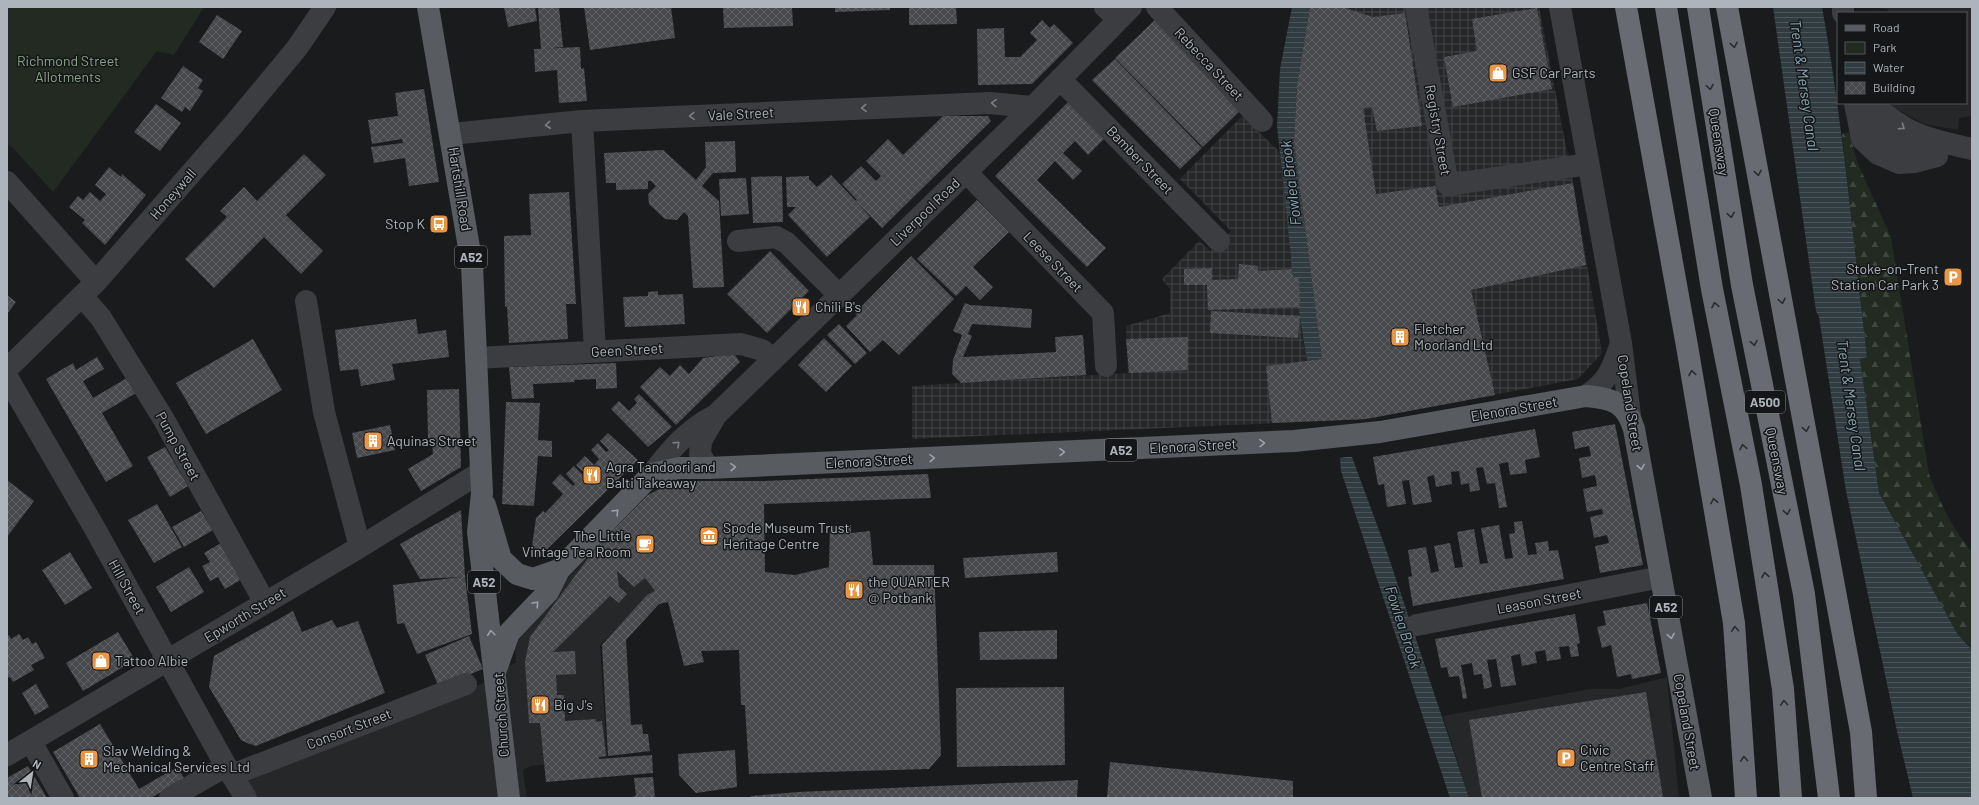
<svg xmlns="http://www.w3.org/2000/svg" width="1979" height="805" font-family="Barlow,sans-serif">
<defs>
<pattern id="industrial-grid" width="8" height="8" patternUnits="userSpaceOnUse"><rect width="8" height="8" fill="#262729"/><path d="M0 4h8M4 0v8" fill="none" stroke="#434446"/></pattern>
<pattern id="forest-firs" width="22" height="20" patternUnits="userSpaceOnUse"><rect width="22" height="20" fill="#222a22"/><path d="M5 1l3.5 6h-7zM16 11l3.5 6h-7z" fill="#404640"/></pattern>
<pattern id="water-rules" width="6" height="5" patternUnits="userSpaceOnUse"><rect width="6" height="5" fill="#313c40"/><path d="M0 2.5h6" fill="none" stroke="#4c565a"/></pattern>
<pattern id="building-cross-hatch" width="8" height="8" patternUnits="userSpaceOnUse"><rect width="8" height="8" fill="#47494c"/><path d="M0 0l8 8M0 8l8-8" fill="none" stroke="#5f6164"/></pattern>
</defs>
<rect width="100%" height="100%" fill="#1a1b1d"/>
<!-- built -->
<path fill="#262729" d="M1866,7H1972V116L1959,118L1958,130L1924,124L1895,108L1891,103H1966V13H1888V9Z
M633,510L646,525L654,571L645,578L656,590L600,645L607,757L531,766L523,770L527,798H249L238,780L481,684L516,662L515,650L525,623Z
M1667,677L1679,798H1469L1443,716L1590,689H1619Z"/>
<!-- industrial -->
<path fill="url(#industrial-grid)" d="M1310,7H1539L1573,183L1602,353L1578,379L1366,419L912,439V386L1128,373L1126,326L1170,313V289L1162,279L1199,241L1211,251L1231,231L1180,179L1242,116L1279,151L1302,335L1307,361L1321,359L1294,141L1297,85Z"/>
<!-- green -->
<path fill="#222a22" d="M7,7H204L174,55L157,51L53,192L13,148L7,144Z"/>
<!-- forest -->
<path fill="url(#forest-firs)" d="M1849,132L1858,164L1891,237L1929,474C1940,503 1952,528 1972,552V650L1958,635L1879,493L1860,358L1867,357L1842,134Z"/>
<!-- water -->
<path fill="url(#water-rules)" d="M1292,7H1310L1297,85L1294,141L1322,359L1307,361L1293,275L1277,126L1280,69Z
M1773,7H1822C1843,123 1853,240 1867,357L1860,359L1879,493L1958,635L1972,650V798H1913L1897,731L1846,491L1819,317L1816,311Z
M1346,457H1352L1387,552L1469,798H1450L1341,471L1340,458Z"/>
<!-- building -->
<path fill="url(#building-cross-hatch)" d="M504,7H535L537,21L508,27Z
M538,7H559L563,47L541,49Z
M584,7H671L675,38L590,50Z
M723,7H792L793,26L724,28Z
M835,7H890V10L835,12Z
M909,7H956L957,24L909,25Z
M1310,7H1342L1373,17L1405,13L1422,126L1377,131L1372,107L1363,108L1376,194L1435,186L1439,207L1573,183L1586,265L1471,290L1495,395L1366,419L1272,423L1266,366L1322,359L1294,141L1297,85Z
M1537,8L1552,89L1453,107L1444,57L1477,51L1472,19Z
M217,15L242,31L223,59L199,42Z
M1156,19L1243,108L1203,147L1115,58Z
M1042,20L1050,28L1054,24L1073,43L1032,84L978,85L977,29L1004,28L1005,57H1020L1037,40L1030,33Z
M580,47L581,69L584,68L587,101L559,103L557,70L535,72L534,49Z
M1115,59L1202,148L1180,169L1092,80Z
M183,66L203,80L198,88L203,91L190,111L185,107L182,112L161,98Z
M424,89L439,182L409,186L405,158L374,163L371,147L403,143L402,139L372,144L368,120L398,116L395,93Z
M1069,101L1104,139L1088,155L1075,141L1063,153L1082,171L1073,180L1055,161L1037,180L1106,248L1087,267L995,176Z
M156,104L181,123L160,151L134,132Z
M943,116H988L991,121L882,228L858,203L870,217L827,257L788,215L796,207H787L786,177L809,176V179L817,187L831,175L856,201L857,200L842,184L861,166L876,181L881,176L866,161L888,139L903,155Z
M735,141L736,172L713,173L702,186L719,201L724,287L693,288L688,216L684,212L677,220L665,219L649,204L648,194L656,186L651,181H648V189L616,190V183H606L604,153L663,150L696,180L706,167L705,142Z
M304,154L326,175L286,215L323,251L301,274L264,237L214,288L185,259L227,217L220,211L244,187L257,201Z
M109,167L121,177L122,174L146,195L105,245L82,223L85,220L69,207L78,196L83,200L90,192L100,201L106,194L95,185Z
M782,176L783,222L753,223L751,177Z
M746,178L749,214L721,216L719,179Z
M569,192L576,304H566L568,339L509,343L507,306L505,307L504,236L531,235L529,194Z
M977,200L1009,232L973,267L993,287L980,300L966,286L956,296L917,259Z
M770,251L809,291L767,333L727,294Z
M911,256L954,299L899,355L883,340L870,352L846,326L857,315L855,313Z
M1239,264L1258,266V271L1292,269L1293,278H1299L1300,307L1208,310L1207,285H1184V269L1212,268V280L1238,279Z
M658,291V295L683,294L685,324L625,327L623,297L648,296V292Z
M7,295L16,302L7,314Z
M965,303L970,305L1032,309L1031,328L972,324L968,334L972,336L963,357L1056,352L1055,337L1083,335L1086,375L961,383L952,374L953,360L962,335L953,331Z
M1211,311L1300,316L1298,338L1210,333Z
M416,319L418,334L446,330L449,357L392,364L395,380L361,386L358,369L340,371L335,330Z
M839,324L867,353L855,364L827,335Z
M1188,337V370L1129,373L1126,339Z
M824,338L852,366L826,392L798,365Z
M253,339L282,390L206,434L176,383Z
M734,354L740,362L676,425L640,387L660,367L670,376L680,365L689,374L703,358Z
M97,357L104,369L83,381L93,398L127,378L136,393L102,413L133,466L106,482L46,379L73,363L76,370Z
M616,363L617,388L596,389V379L574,380L575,382L533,384L534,398L512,399L509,367Z
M459,389L461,467L421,491L408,469L433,454L432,440L428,438L427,390Z
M639,394L672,427L648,447L611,409L619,401L629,411L637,403L634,399Z
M506,402L540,403L538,440L552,441V457L538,456L534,506L502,504Z
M1615,424L1643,565L1600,573L1595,546L1609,543L1607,535L1594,538L1590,517L1603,514L1602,509L1587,512L1583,489L1597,486L1595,475L1582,478L1579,458L1591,456L1589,446L1575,449L1572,432Z
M390,425L395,450L357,458L352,433Z
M1535,429L1540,457L1525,460L1527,473L1510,475L1508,462L1499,464L1507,507L1499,508L1495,483L1487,484L1483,467L1476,468L1480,490L1470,492L1469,483L1461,485L1459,471L1451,472L1452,484L1436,487L1434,475L1427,477L1432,502L1413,505L1409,480L1402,481L1406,504L1387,507L1384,484L1378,485L1373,457Z
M608,433L638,460L538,558L531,553L536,518L543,511L545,513L563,494L552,483L560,474L573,486L575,484L566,474L574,466L584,476L585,474L576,465L585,456L594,465L599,459L591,450L598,443L606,452L609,450L600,441Z
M165,447L188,486L170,497L147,457Z
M928,474L931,498L764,504L765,572L795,575L829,567L830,526L851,525V533L870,531L873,565H934L941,755L929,769L749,774L745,705H741L739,650L701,651L704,662L684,666L668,602L659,604L626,640L631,725L642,724L643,734H648L650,751L608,756L602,645L647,595L655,591L645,578L634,587L617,571L619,587L627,594L619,603L610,596L553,652L575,651L576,674L556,675L557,695H564L565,721L596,719V722L602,721L606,756L599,757V759L652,755L653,773L546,782L540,723H529L525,662L530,637L595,549L648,495L674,481H764Z
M7,480L34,501L7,537Z
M157,504L182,547L154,563L128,520Z
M461,510L465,577L472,634L417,654L404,623L397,624L393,585L461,577L420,579L400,544Z
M201,511L213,530L184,547L172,527Z
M1522,521L1528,555L1537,554L1535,543L1548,541L1549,551L1558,550L1564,579L1413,606L1408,577L1412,576L1408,550L1426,547L1431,573L1439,571L1434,546L1450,543L1455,568L1463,567L1457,532L1474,529L1480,564L1488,563L1481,528L1499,525L1505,559L1513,558L1509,534L1515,533L1514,522Z
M221,543L242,579L225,589L218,577L210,581L202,566L210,562L204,553Z
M70,552L92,588L65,605L42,570Z
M1057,552L1058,572L965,578L963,558Z
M189,567L204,592L171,612L156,587Z
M1647,603L1661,673L1632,679L1631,674L1617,677L1611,645L1602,648L1597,627L1606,625L1603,611Z
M293,611L302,632L332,620L337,628L358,621L385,693L256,746L247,743L241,740L209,687L214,656Z
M1575,614L1580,643L1577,644L1579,656L1571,657L1569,646L1559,647L1561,659L1547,661L1545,650L1535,652L1537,663L1522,666L1520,654L1511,656L1516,685L1501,687L1496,659L1487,660L1492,687L1484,689L1482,674L1474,675L1472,663L1461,665L1467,698L1463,699L1459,676L1449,677L1447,667L1441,668L1435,639Z
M1057,630V659L980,660L979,632Z
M118,632L135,660L83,691L66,663Z
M19,634L23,640L28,637L32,644L36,642L45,658L31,665L34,670L13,682L10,677L7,678V637L9,635L11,639Z
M469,636L483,669L439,687L425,655Z
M36,684L49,707L35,715L22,693Z
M1064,687L1065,765L957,767L956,688Z
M1646,692L1663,797L1482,798L1469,720Z
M100,724L139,789L177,767L184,778L151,798H80L53,752Z
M735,750L737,787L696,793L679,775L678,754Z
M1110,762L1293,781V798L1107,797Z
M28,766L47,798H7V778Z
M653,777L655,798H628L636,796L634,778Z
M1078,780L1077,798H750L751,796L798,792Z"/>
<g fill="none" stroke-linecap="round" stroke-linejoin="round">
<!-- minor -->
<path stroke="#3c3d41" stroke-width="22" d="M1105,7L1118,19
M1157,7L1262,121
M1416,7L1448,185L1588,164
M1560,7L1621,343L1630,415
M1843,7V13
M1060,79L1219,241
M1855,103L1862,139L1878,154L1899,163L1914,162L1937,156
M1872,103C1907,135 1927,139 1972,149
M1856,109C1873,130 1896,151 1923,154
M582,121L595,351
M451,134L582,121L989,103L1033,107
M966,172L1103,313L1106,366
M7,182L96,282
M738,241L776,237L787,243L839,295
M82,296L101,318L163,418L265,603
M306,301L324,412L360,547
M476,358L741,344L762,350L773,360
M7,369L96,282L234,124L297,48L325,7
M7,377L94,527L226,766L246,798
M1586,396C1607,382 1612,370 1620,346
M708,468L700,454L701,441L716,415L1033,107L1131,7
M652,474C670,450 687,430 714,416
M1417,625L1661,577
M31,742L63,798
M7,755L360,547L481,472
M232,775L466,684
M170,798L226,766"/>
<!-- major -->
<path stroke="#585b60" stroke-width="22" d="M428,7L472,265L482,493L478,532L509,798
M485,505L501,559L517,574L533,579L559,570
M495,672L509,633L548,592L559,570L652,474L679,468H708L1294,441L1380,432L1586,396C1613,398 1626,403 1634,429L1701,798"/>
<!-- highway -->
<path stroke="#686c72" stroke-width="22" d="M1626,7L1687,346L1734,623L1746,798
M1666,7L1712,289L1751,485L1783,689L1791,798
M1698,7L1742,285L1804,594L1829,798
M1727,7L1861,732L1866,798"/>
</g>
<!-- one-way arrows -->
<defs><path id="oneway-chevron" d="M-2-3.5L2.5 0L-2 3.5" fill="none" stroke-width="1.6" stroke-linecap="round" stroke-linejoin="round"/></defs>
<g stroke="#2a2c2e">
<use href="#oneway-chevron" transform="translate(1734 45) rotate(80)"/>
<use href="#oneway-chevron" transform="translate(1710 87) rotate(81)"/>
<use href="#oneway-chevron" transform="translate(1758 173) rotate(80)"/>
<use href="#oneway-chevron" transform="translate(1731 215) rotate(81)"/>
<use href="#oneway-chevron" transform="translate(1782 301) rotate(79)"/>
<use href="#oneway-chevron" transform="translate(1715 305) rotate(-101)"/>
<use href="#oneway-chevron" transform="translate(1754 343) rotate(79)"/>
<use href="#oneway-chevron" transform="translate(1692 373) rotate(-100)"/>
<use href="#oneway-chevron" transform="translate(1806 429) rotate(79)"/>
<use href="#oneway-chevron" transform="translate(1743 447) rotate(-101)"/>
<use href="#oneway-chevron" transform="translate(1714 501) rotate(-100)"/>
<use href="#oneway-chevron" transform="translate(1787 512) rotate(79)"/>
<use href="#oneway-chevron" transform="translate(1765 575) rotate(-99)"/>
<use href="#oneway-chevron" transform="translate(1735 629) rotate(-94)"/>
<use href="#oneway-chevron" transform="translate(1784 703) rotate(-94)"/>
<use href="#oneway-chevron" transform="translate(1744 759) rotate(-94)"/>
</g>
<g stroke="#7b7e84">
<use href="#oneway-chevron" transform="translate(994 103) rotate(-176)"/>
<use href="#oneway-chevron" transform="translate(864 108) rotate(177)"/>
<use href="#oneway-chevron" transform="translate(692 116) rotate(177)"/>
<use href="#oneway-chevron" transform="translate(548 125) rotate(174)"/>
<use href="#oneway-chevron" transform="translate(1902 127) rotate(34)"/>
<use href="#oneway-chevron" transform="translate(677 444) rotate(-44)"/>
</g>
<g stroke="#9da2a9">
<use href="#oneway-chevron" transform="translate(1262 443) rotate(-3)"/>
<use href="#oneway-chevron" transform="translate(1062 452) rotate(-2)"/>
<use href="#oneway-chevron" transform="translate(932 458) rotate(-3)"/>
<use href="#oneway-chevron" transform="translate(733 467) rotate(-3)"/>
<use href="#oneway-chevron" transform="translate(1641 467) rotate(80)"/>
<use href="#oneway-chevron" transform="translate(616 512) rotate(-46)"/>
<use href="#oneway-chevron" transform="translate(536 604) rotate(-47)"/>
<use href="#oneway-chevron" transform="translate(491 633) rotate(-97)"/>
<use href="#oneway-chevron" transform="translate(1671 636) rotate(80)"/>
</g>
<!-- icons -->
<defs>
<g id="shop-square" transform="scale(1)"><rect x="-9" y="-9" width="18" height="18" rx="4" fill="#e99746" stroke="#151618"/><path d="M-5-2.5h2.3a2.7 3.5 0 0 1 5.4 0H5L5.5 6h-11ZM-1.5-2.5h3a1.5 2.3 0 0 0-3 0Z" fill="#fff"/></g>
<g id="bus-square" transform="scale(1)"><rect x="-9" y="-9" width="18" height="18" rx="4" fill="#e99746" stroke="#151618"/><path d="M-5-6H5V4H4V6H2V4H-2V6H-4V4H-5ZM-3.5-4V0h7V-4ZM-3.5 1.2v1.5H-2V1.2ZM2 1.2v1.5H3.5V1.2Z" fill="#fff"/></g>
<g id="parking-square" transform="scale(1)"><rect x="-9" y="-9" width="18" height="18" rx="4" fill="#e99746" stroke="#151618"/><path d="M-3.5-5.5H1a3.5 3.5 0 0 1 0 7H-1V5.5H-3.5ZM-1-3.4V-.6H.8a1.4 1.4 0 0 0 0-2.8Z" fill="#fff"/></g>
<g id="restaurant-square" transform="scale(1)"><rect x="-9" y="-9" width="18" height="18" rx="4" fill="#e99746" stroke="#151618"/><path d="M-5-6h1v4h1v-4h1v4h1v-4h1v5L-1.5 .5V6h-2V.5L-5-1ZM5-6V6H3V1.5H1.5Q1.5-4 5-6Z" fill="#fff"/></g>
<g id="building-square" transform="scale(1)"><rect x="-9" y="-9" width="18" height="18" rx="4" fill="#e99746" stroke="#151618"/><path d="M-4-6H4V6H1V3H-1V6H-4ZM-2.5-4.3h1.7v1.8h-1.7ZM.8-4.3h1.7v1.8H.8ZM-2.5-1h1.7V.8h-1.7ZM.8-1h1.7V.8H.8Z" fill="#fff"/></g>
<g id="museum-square" transform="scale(1)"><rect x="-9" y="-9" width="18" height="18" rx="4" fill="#e99746" stroke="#151618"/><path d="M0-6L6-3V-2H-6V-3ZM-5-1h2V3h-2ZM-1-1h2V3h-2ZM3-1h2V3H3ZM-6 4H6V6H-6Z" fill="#fff"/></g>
<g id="cafe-square" transform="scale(1)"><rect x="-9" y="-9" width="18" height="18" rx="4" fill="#e99746" stroke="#151618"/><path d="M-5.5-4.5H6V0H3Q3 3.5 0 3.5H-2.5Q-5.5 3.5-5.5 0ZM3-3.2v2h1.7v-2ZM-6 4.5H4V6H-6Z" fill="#fff"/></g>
</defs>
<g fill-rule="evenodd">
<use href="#shop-square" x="1498" y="73"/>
<use href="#bus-square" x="439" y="224"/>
<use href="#parking-square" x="1953" y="277"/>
<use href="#restaurant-square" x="801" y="307"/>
<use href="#building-square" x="1400" y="337"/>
<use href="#building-square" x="373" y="441"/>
<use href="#restaurant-square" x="592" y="475"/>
<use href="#museum-square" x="709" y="536"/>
<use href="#cafe-square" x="645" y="544"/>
<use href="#restaurant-square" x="854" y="590"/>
<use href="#shop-square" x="101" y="661"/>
<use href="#restaurant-square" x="540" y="705"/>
<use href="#parking-square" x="1566" y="758"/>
<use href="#building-square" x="89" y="759"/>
</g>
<g text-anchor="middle" stroke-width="3" stroke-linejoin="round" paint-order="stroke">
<!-- shield labels -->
<g fill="#151618" stroke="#80858a" stroke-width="1">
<rect x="455" y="246" width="32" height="22" rx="3"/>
<rect x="1745" y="391" width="40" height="22" rx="3"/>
<rect x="1105" y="439" width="32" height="22" rx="3"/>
<rect x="468" y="571" width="32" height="22" rx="3"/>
<rect x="1650" y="596" width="32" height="22" rx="3"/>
</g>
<g font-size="13" font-weight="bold" fill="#aeb4bb">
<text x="471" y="262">A52</text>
<text x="1765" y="407">A500</text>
<text x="1121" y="455">A52</text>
<text x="484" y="587">A52</text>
<text x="1666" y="612">A52</text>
</g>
<!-- park labels -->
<g font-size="14" fill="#89a586" stroke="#151618">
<text x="68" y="66">Richmond Street<tspan x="68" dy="16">Allotments</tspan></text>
</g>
<!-- street labels -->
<g font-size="14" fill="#aeb4bb" stroke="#151618">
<text transform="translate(1209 64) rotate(47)" y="5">Rebecca Street</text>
<text transform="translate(741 114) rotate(-3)" y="5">Vale Street</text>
<text transform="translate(1438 130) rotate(80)" y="5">Registry Street</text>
<text transform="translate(1719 142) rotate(81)" y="5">Queensway</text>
<text transform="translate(1140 160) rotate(46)" y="5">Bamber Street</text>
<text transform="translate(460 189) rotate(81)" y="5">Hartshill Road</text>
<text transform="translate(173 194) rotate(-49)" y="5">Honeywall</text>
<text transform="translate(925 212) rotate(-44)" y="5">Liverpool Road</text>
<text transform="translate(1053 262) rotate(46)" y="5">Leese Street</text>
<text transform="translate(627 350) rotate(-3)" y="5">Geen Street</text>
<text transform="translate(1630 403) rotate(81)" y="5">Copeland Street</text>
<text transform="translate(1514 409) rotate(-10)" y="5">Elenora Street</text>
<text transform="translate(178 446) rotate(61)" y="5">Pump Street</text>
<text transform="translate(1193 446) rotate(-3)" y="5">Elenora Street</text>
<text transform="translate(869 461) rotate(-3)" y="5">Elenora Street</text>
<text transform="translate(1777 461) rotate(79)" y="5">Queensway</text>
<text transform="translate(127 587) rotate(61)" y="5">Hill Street</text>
<text transform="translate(1539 601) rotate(-11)" y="5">Leason Street</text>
<text transform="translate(245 615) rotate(-31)" y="5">Epworth Street</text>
<text transform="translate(501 715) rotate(-94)" y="5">Church Street</text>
<text transform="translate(1687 722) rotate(80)" y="5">Copeland Street</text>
<text transform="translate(349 729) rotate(-21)" y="5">Consort Street</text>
</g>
<!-- poi labels -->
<g font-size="14" fill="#aeb4bb" stroke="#151618" text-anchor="start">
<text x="1512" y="78">GSF Car Parts</text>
<text x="425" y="229" text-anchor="end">Stop K</text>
<text x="1939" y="274" text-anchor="end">Stoke-on-Trent<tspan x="1939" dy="16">Station Car Park 3</tspan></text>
<text x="815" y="312">Chili B's</text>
<text x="1414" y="334">Fletcher<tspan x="1414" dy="16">Moorland Ltd</tspan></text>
<text x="387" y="446">Aquinas Street</text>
<text x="606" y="472">Agra Tandoori and<tspan x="606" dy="16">Balti Takeaway</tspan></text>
<text x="723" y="533">Spode Museum Trust<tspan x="723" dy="16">Heritage Centre</tspan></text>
<text x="631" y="541" text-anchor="end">The Little<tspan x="631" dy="16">Vintage Tea Room</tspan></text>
<text x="868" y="587">the QUARTER<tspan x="868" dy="16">@ Potbank</tspan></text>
<text x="115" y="666">Tattoo Albie</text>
<text x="554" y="710">Big J's</text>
<text x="1580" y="755">Civic<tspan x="1580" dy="16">Centre Staff</tspan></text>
<text x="103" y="756">Slav Welding &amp;<tspan x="103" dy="16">Mechanical Services Ltd</tspan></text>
</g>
<!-- water labels -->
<g font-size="15" font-style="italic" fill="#87a6b4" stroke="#151618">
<text transform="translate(1804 85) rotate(82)" y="5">Trent &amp; Mersey Canal</text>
<text transform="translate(1291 183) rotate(-97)" y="5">Fowlea Brook</text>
<text transform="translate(1851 405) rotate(82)" y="5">Trent &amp; Mersey Canal</text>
<text transform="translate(1403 627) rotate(72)" y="5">Fowlea Brook</text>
</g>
</g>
<!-- border -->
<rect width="1979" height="805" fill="none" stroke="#aeb4bb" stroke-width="16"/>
<!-- legend -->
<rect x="1837" y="12" width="130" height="92" fill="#151618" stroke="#525559"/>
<rect x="1845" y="25" width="20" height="6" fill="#585b60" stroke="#525559"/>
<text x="1873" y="32" font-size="12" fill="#aeb4bb">Road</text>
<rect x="1845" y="42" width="20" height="12" fill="#222a22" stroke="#525559"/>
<text x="1873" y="52" font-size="12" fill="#aeb4bb">Park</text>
<rect x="1845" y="62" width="20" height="12" fill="url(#water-rules)" stroke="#525559"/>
<text x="1873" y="72" font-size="12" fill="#aeb4bb">Water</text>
<rect x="1845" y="82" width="20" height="12" fill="url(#building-cross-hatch)" stroke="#525559"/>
<text x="1873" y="92" font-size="12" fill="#aeb4bb">Building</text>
<!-- north arrow -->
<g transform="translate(32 773) rotate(30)" stroke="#151618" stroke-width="3" paint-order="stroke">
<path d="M0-3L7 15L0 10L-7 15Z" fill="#aeb4bb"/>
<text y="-6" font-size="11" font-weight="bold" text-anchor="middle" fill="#aeb4bb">N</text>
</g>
</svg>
